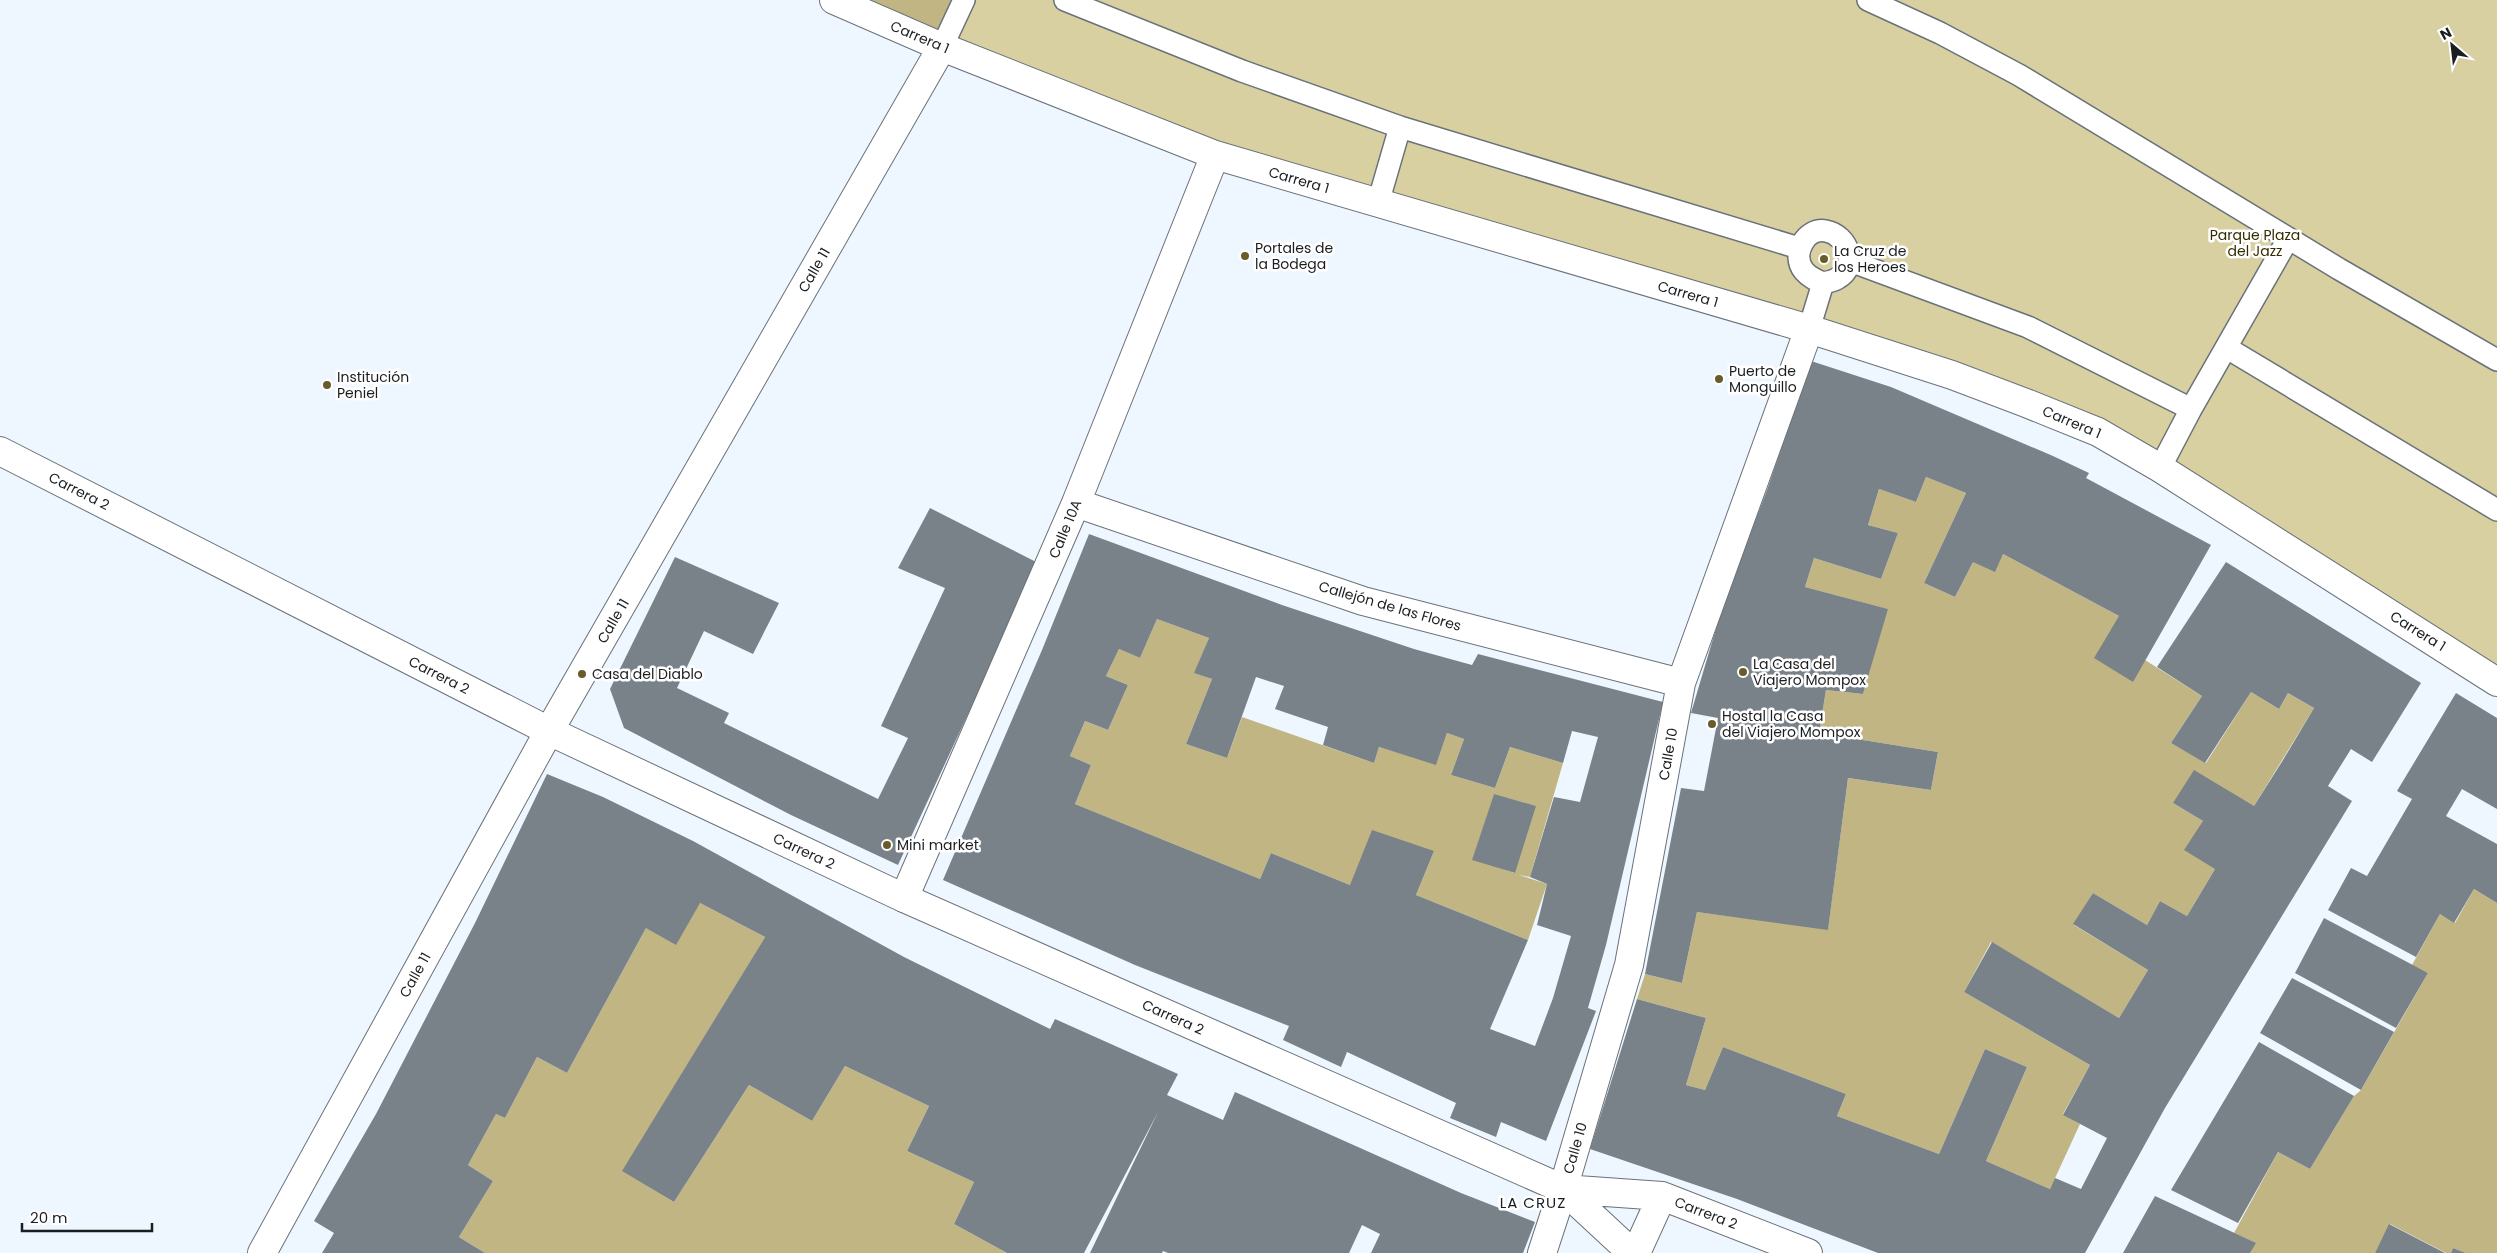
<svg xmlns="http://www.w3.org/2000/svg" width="2497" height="1253" font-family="Poppins,sans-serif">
<rect width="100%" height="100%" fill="#eef7ff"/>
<!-- green -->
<path fill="#d9d0a2" d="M964,0H2497V684L2098,432L1215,155L942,47Z"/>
<!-- forest -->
<path fill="#c1b683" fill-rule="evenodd" d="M834,0H964L942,47Z
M1926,477L1966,493L1924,583L1955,597L1973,562L2003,554L2119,616L2145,660L2202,696L2171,743L2206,763L2251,692L2279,709L2288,693L2314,708L2254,806L2173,803L2203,821L2215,869L2187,916L2160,901L2147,925L2093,893L2074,925L2148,970L2119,1018L1991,942L1964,992L2090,1065L2063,1114L2080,1124L2050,1189L1986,1161L2027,1067L1985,1049L1939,1154L1837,1116L1846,1094L1723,1047L1705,1090L1686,1085L1706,1018L1637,999L1645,974L1682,983L1697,912L1828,929L1848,778L1931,790L1938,752L1819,733L1826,690L1863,694L1887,609L1805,587L1814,558L1881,579L1898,533L1868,525L1879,489L1916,502Z
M1157,619L1209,638L1195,673L1212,679L1186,744L1227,758L1242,717L1374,763L1379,747L1436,764L1447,733L1464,739L1451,775L1495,788L1510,747L1563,763L1530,877L1519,875L1547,884L1528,940L1416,895L1434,851L1350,885L1271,853L1260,879L1075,804L1091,765L1070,756L1085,721L1108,730L1128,685L1106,676L1119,649L1140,658ZM1494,795L1535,806L1514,873L1473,859Z
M2474,889L2497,903V1253H2466L2453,1248L2451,1253H2446L2390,1224L2375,1253H2250L2255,1243L2234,1233L2278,1152L2310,1169L2354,1096L2361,1090L2428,973L2412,965L2440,914L2455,923Z
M700,903L765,937L623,1171L674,1202L749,1085L812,1121L845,1066L929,1106L907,1151L974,1182L954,1224L1007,1253H485L459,1237L493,1181L468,1165L496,1114L505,1118L537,1057L567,1073L646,928Z"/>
<!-- building -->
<path fill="#7a8289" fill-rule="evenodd" d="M1811,361L1891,387L2053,456L2089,473L2086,478L2211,545L2133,682L2094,658L2119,616L2003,554L1995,572L1973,562L1955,597L1924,583L1966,493L1926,477L1916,502L1879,489L1868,525L1898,533L1881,579L1814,558L1805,587L1888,609L1863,694L1826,690L1819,733L1938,752L1931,790L1848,778L1828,930L1697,912L1682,983L1645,974L1681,788L1704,791L1718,718L1691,713L1723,605L1767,490Z
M930,508L1038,563L898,865L791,815L624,728L610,689L675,557L779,603L753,654L704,631L677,688L729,713L724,723L878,799L908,738L881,726L945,588L898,568Z
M1089,534L1282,605L1414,649L1472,665L1478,654L1663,702L1606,945L1588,1008L1596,1011L1546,1141L1501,1122L1496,1137L1450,1118L1456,1103L1347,1052L1341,1067L1283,1040L1289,1026L1135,965L943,880L1042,650ZM1157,619L1209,638L1194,673L1212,679L1186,744L1227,758L1256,677L1284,686L1275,709L1328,727L1323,745L1374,763L1379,747L1436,765L1447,733L1464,739L1451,775L1495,788L1510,747L1563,763L1572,731L1598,737L1580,802L1554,797L1530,877L1547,884L1537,925L1571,936L1553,998L1535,1046L1490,1029L1528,940L1416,895L1434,851L1372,830L1350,885L1271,853L1260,879L1075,804L1091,765L1070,756L1085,721L1108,730L1128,685L1106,676L1119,649L1140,658Z
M2226,562L2421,683L2372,762L2351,749L2328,786L2352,801L2165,1108L2085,1253H1878L1737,1199L1590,1149L1637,999L1706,1018L1686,1085L1705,1090L1723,1047L1846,1094L1837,1116L1939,1154L1985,1049L2027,1067L1986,1161L2050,1189L2055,1178L2081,1189L2107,1138L2063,1115L2090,1065L1964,992L1992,942L2119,1018L2148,970L2073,924L2093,893L2147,925L2160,901L2187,916L2215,869L2184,850L2203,821L2173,803L2194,770L2254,806L2283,760L2314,708L2288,693L2279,709L2251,692L2205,763L2171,743L2202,696L2157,667Z
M2456,693L2497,718V809L2462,789L2446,816L2497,844V903L2474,889L2454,923L2440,914L2416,957L2328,910L2351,868L2367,876L2412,799L2397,791Z
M547,774L603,797L693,841L904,957L1050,1029L1055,1019L1178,1074L1167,1095L1223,1120L1235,1092L1461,1193L1535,1222L1523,1253H1371L1380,1234L1362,1225L1349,1253H1168L1163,1251L1162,1253H1090L1158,1112L1084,1253H1007L954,1224L974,1182L907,1151L929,1106L845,1066L812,1121L749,1085L674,1202L622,1171L765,937L700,903L676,945L646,928L567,1073L537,1057L505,1118L496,1114L468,1165L493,1181L459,1237L485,1253H322L334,1233L314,1221L376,1114L475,923Z
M1494,794L1536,806L1515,873L1472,860Z
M2324,918L2428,973L2396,1028L2295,973Z
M2292,978L2394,1032L2361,1090L2260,1033Z
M2259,1042L2354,1096L2310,1169L2278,1152L2238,1223L2171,1190Z
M2155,1196L2256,1243L2250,1253H2123Z
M2389,1224L2445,1253H2375Z
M2453,1248L2466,1253H2451Z"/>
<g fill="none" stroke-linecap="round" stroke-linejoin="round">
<!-- lane casing -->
<g stroke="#6a7278" stroke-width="24">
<path id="lane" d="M1065,0L1242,71L1400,127L1799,248
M1868,0L1940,33L2019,75L2339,269L2497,360
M942,47L964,0
M1378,203L1400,127
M1850,261L2028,327L2191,409
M1809,329L1823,283C1828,282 1834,281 1838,278C1859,266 1848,235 1826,231C1805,227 1791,255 1804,271C1809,277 1816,280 1823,283
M2227,348L2497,510
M2160,468L2191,409L2288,239"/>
</g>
<!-- street casing -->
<g stroke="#6a7278" stroke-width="30">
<path id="street" d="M834,0L942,47L1215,155L1809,329L1952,375L2026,403L2098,432L2160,468L2497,682
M1076,503L1363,601L1681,683
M904,898L1076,503L1215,155
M1563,1189L1629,965L1681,683L1809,329
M262,1253L549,731L942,47
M1632,1253L1563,1189L1662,1196L1808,1253
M1636,1253L1662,1196"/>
</g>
<!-- secondary casing -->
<g stroke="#6a7278" stroke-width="30">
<path id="secondary" d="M0,451L549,731L904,898L1563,1189L1542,1253"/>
</g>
<!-- lane -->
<use href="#lane" stroke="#fff" stroke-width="21"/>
<!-- street -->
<use href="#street" stroke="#fff" stroke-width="28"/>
<!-- secondary -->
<use href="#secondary" stroke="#fff" stroke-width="28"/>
</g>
<!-- markers -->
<g fill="#685d2a" stroke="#fff" stroke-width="2">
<circle cx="1245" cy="256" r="5"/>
<circle cx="1824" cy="259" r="5"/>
<circle cx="1719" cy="379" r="5"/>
<circle cx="327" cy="385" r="5"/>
<circle cx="1743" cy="672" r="5"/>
<circle cx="582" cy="674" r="5"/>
<circle cx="1712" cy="724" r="5"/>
<circle cx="887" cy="845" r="5"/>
</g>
<g text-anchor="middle" stroke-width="5" stroke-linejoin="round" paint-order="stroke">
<!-- street labels -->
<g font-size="14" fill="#1b1e21" stroke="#fff">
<text transform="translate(920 37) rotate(23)" y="5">Carrera 1</text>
<text transform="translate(1299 180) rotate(16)" y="5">Carrera 1</text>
<text transform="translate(814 270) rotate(-60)" y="5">Calle 11</text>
<text transform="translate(1688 294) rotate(16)" y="5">Carrera 1</text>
<text transform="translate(2072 422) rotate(23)" y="5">Carrera 1</text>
<text transform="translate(79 491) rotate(27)" y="5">Carrera 2</text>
<text transform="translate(1065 529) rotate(-67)" y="5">Calle 10A</text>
<text transform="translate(1390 606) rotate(16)" y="5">Callejón de las Flores</text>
<text transform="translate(613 621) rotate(-60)" y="5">Calle 11</text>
<text transform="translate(2418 631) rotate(32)" y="5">Carrera 1</text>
<text transform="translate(439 675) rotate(27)" y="5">Carrera 2</text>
<text transform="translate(1668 754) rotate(-80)" y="5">Calle 10</text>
<text transform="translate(804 851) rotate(25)" y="5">Carrera 2</text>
<text transform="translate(415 975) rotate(-61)" y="5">Calle 11</text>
<text transform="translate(1173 1017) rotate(24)" y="5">Carrera 2</text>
<text transform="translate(1575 1148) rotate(-74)" y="5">Calle 10</text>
<text transform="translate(1706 1213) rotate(21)" y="5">Carrera 2</text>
</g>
<!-- park labels -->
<g font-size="14" fill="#342c01" stroke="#fff">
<text x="2255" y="240">Parque Plaza<tspan x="2255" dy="16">del Jazz</tspan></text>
</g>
<!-- poi labels -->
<g font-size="14" fill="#1b1e21" stroke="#fff" text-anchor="start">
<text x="1255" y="253">Portales de<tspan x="1255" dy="16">la Bodega</tspan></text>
<text x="1834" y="256">La Cruz de<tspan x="1834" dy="16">los Heroes</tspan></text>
<text x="1729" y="376">Puerto de<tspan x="1729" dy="16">Monguillo</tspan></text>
<text x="337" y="382">Institución<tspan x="337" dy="16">Peniel</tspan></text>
<text x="1753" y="669">La Casa del<tspan x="1753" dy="16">Viajero Mompox</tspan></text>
<text x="592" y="679">Casa del Diablo</text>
<text x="1722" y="721">Hostal la Casa<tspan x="1722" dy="16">del Viajero Mompox</tspan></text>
<text x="897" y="850">Mini market</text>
</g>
<!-- neighbourhood labels -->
<g font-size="15" letter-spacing="1" fill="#1b1e21" stroke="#fff">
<text x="1533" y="1208">LA CRUZ</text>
</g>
</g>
<!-- north arrow -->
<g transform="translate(2452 45) rotate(332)" stroke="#ffffff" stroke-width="4" paint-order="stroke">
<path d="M0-4L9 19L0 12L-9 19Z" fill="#1b1e21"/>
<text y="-8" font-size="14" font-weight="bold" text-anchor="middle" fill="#1b1e21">N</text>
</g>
<!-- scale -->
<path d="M22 1223v8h130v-8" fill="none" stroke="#1b1e21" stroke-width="2.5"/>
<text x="30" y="1223" font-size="15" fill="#1b1e21" stroke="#ffffff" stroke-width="4" paint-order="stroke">20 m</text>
</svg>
